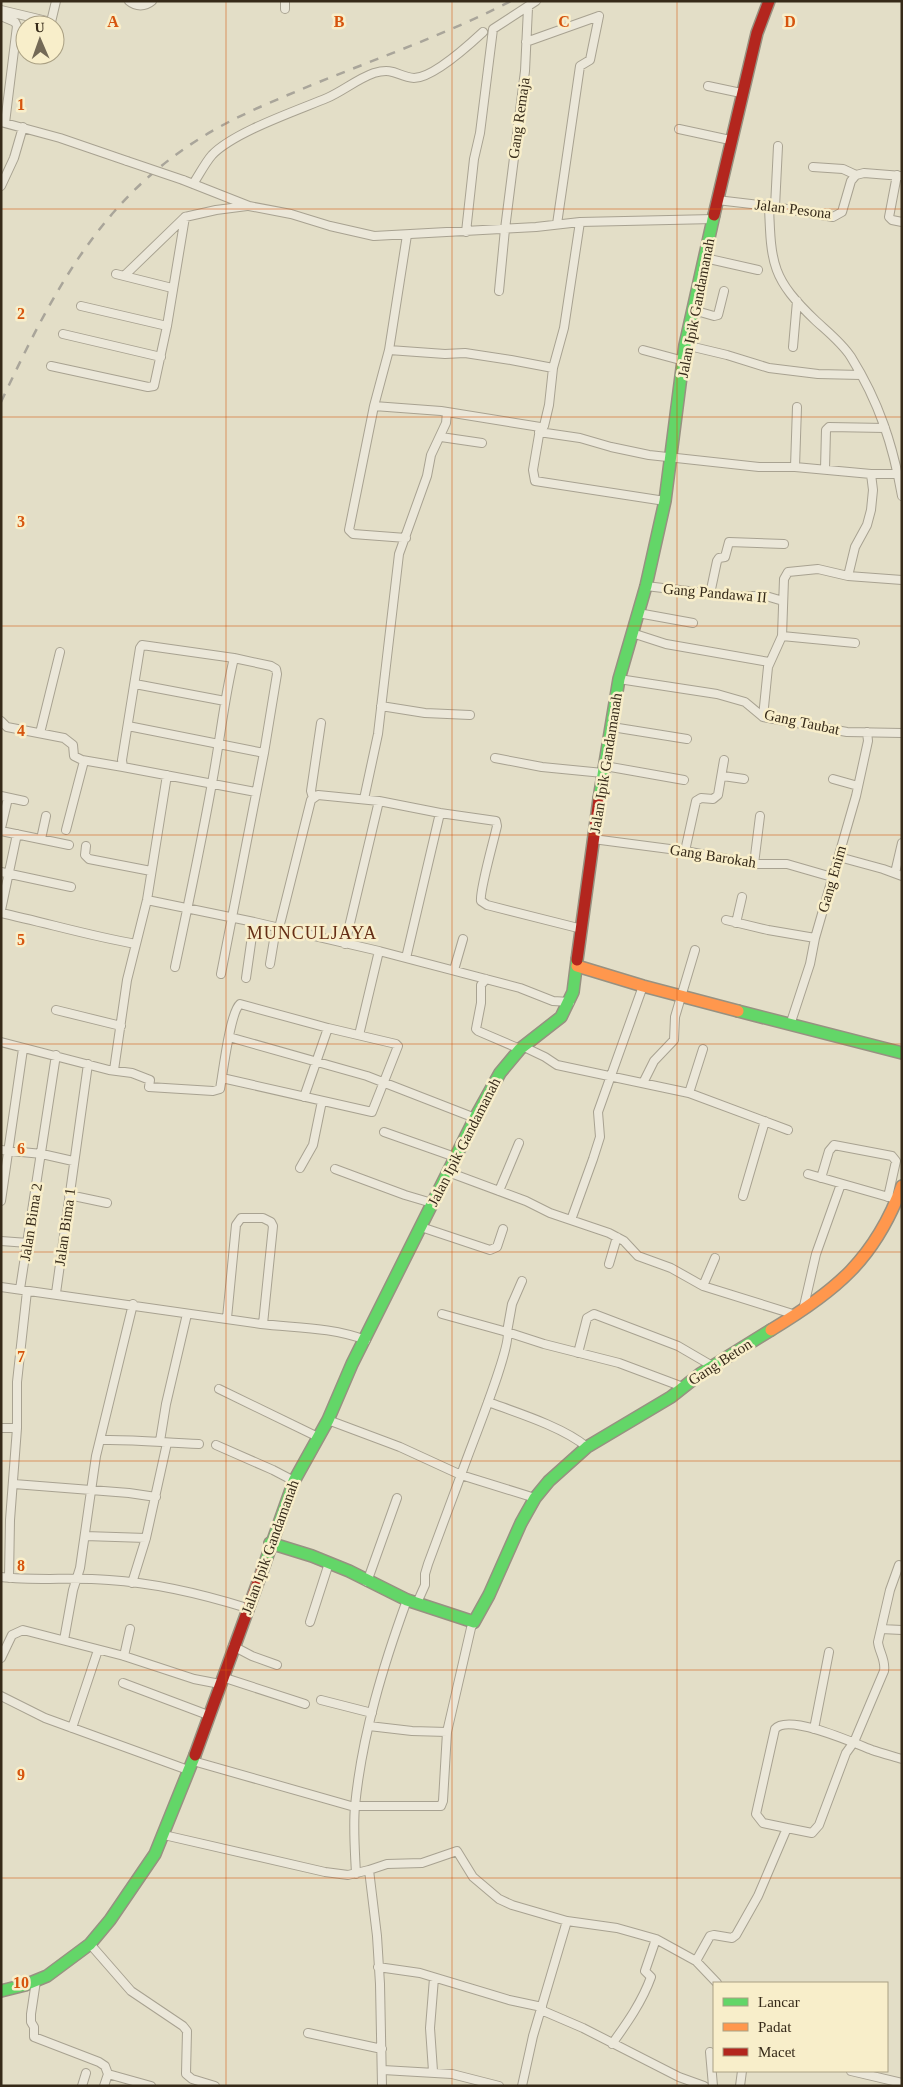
<svg xmlns="http://www.w3.org/2000/svg" width="903" height="2087" font-family="'Times New Roman',serif">
<rect width="100%" height="100%" fill="#e3dec7"/>
<g fill="none" stroke-linecap="round" stroke-linejoin="round">
<!-- street casing -->
<g stroke="#a8a291" stroke-width="10">
<path id="street" d="M129,1C136,7 145,7 152,1
M285,1V9
M1,10L51,22L56,1
M1,16L15,22L17,26L5,123
M526,42L599,16
M708,86L741,93
M1,122L60,138L127,161
M679,129L730,140
M813,167L843,169L856,175
M897,175L889,217L892,220L902,222
M183,180L249,206L291,214L330,226L374,236L536,227L580,222L714,219
M193,184C199,175 205,163 212,155C234,132 296,111 327,98C343,91 357,79 374,73C395,67 398,77 414,78C433,78 469,45 483,32
M1,186L14,158L23,127
M717,200L769,206L833,217L842,212L851,181L856,175L864,173L902,176
M769,206C771,265 772,279 816,321C828,332 842,343 851,357C879,402 893,445 902,496
M775,207L778,146
M557,224L580,66L590,60L599,16
M466,232L474,159L480,133L493,29L536,1
M705,258L758,270
M116,274L172,288
M125,275L185,217
M499,291L505,229L525,71L528,8
M81,306L167,326
M693,310L714,316L718,315L724,291
M63,334L161,357
M685,345L727,355L769,368L818,374L861,375
M793,347L797,301
M389,350L445,354L465,353L511,360L553,368
M643,350L684,361
M51,366L148,387L154,386L167,326L185,217L216,210L247,206
M374,406L441,411L540,427L544,426L549,405L553,368L564,328L580,222
M540,429L533,470L535,481L665,501
M539,432L580,438L611,447L649,455L759,467H795L871,474H897
M441,437L482,443
M795,467L797,407
M825,469L826,430L829,427L885,428
M406,538L353,534L349,530L374,406L389,350L407,235
M848,576L855,547L867,525L871,510L873,490L871,474
M646,586L730,596H766L783,601
M710,594L717,561L719,558L725,557L729,542L784,544
M638,613L693,623
M632,633L666,644L769,662
M782,636L855,643
M619,679L717,694L745,702L763,717L847,732L902,733
M135,684L225,701
M381,706L425,713L470,715
M763,717L768,667L782,636L784,579L788,572L818,569L848,576L902,580
M1,721L7,727L64,738L73,745L74,756L82,760L123,767
M128,726L264,753
M612,727L687,739
M40,733L60,652
M495,758L542,767L603,773
M605,766L684,780
M723,776L744,779
M833,779L858,786
M1,796L24,801
M313,798L311,791L321,723
M364,799L378,734L399,554L427,476L431,455L446,423L447,412
M1,828L8,798
M66,830L84,761
M1,831L69,845
M41,839L46,816
M593,839L685,851L754,864H787L832,877
M86,846L85,855L89,859L151,871
M685,851L696,801L701,798L713,799L718,795L724,760
M839,857L883,869L902,876
M754,864L760,816
M1,872L71,887
M895,873L902,843
M147,900L254,922L379,951L520,988L553,1001L570,1002
M1,910L17,834
M1,913C47,923 90,936 136,944
M726,920L768,930L815,938
M736,923L742,897
M345,944L379,801
M406,958L440,813
M270,964L274,940L279,928L311,800L318,795L379,801L440,813L496,821L497,826C494,840 479,892 481,901L487,905L582,929
M175,967C188,906 201,844 212,783C220,741 224,699 234,658L142,645L140,648L122,760L123,767L256,792
M454,970L463,939
M221,974L264,753L277,674L276,669L271,666L234,658
M246,978L254,922
M486,979L481,985V1003L476,1029L478,1031L520,1049
M56,1010L121,1026
M790,1025L810,964L815,938L856,796L868,741L867,732
M359,1035L379,951
M229,1037L367,1076L475,1118
M1,1042L109,1070L132,1073L150,1080L149,1087L213,1091L220,1089C223,1073 230,1012 240,1004L328,1028L396,1044L398,1046L372,1112L222,1078
M524,1047L545,1057L557,1065L689,1093L788,1130
M114,1070L127,980L147,900L167,775
M643,1083L654,1061L674,1040L675,1017L695,950
M689,1093L703,1049
M304,1097L328,1028
M384,1132L455,1157
M1,1150L42,1154L73,1161
M300,1168L313,1145L322,1101
M335,1169L405,1195L432,1203
M448,1172L526,1201L550,1213L609,1233L624,1241L638,1256L671,1268L703,1286L796,1315
M808,1174L892,1198
M821,1178L829,1151L834,1145L892,1156L896,1161L888,1197
M499,1191L519,1143
M69,1195L107,1203
M743,1196L765,1121
M1,1201L23,1049
M571,1220L593,1159L600,1137L598,1112L643,986
M421,1227L490,1250L497,1247L503,1229
M1,1241L28,1243
M609,1264L617,1237
M703,1286L715,1258
M1,1287C88,1299 174,1312 261,1324C297,1328 331,1327 366,1340
M20,1289L56,1055
M56,1293L88,1064
M804,1306L816,1254L841,1184
M442,1314L507,1332L512,1304L522,1281
M227,1318L236,1225L241,1218H263L271,1222L273,1226L263,1324
M578,1353L587,1318L594,1314L678,1346L714,1367
M219,1389L318,1437
M488,1402C518,1413 563,1427 587,1447
M328,1420L400,1447L461,1475C468,1453 513,1345 507,1332L544,1344L619,1363L683,1387
M1,1428H17
M101,1440C134,1439 166,1443 199,1444
M160,1441L166,1404L187,1314
M216,1445L273,1470L294,1481
M14,1484L129,1493L156,1497
M85,1536L146,1538
M1,1577C37,1581 73,1577 109,1580C156,1583 202,1594 247,1608
M9,1578L10,1520L17,1428V1382L27,1291
M367,1582L397,1498
M132,1583L146,1538L167,1443
M417,1603L425,1585V1574L428,1564L461,1475L535,1498
M310,1622L329,1563
M881,1629L902,1630
M64,1640L73,1590L80,1568L96,1456L133,1304
M233,1646L252,1656L277,1665
M124,1656L130,1629
M1,1658L12,1635L23,1630L124,1656L194,1679L220,1684
M222,1677L305,1704
M123,1683L208,1715
M1,1696L45,1718L188,1770
M321,1700L372,1713
M369,1726L412,1731L447,1732
M72,1728L98,1650
M814,1729L829,1652
M193,1761L351,1806H441L443,1801L447,1732L471,1628L474,1622
M787,1828L763,1823L756,1814L775,1729C788,1713 854,1743 872,1750C881,1753 892,1756 902,1759
M164,1835L325,1872L348,1875L369,1870L377,1936L380,1984L382,2086
M369,1870L387,1864L422,1863L457,1851L473,1877L499,1899L512,1905L567,1921L617,1928L656,1939L696,1961L717,1983
M356,1874C355,1852 353,1828 355,1806C362,1735 383,1666 407,1600
M90,1944L131,1991L183,2026L187,2031L186,2074L192,2079L215,2086
M696,1961L710,1936L714,1935L732,1938L736,1935L758,1896L787,1828L812,1833L819,1825L846,1753L854,1742L884,1671C886,1660 879,1652 878,1642L890,1590L899,1565
M378,1967L420,1973L509,2000L542,2007
M36,1981L31,2014V2022L34,2027V2037L99,2062L105,2066L108,2074L151,2086
M541,2010L583,2028L679,2077L704,2086
M308,2033L382,2049
M612,2044C627,2023 642,2002 651,1977L645,1971L656,1939
M710,2052L713,2086
M383,2070L452,2074L499,2086
M433,2071L430,2028L434,1978
M851,2071L902,2083
M82,2086L86,2073
M104,2086L108,2074
M522,2086L533,2036L567,1921
M740,2086L742,2071"/>
</g>
<!-- fast casing -->
<g stroke="#979181" stroke-width="14">
<path id="fast" d="M599,799L619,679L646,586L665,501L685,345L714,215
M738,1011L902,1053
M270,1543L312,1556L349,1571L407,1600L474,1622L489,1595L521,1523L535,1498L549,1481L587,1447L671,1397L700,1374L771,1330
M265,1563L294,1481L328,1420L352,1364L475,1118L500,1073L520,1049L561,1017L573,992L577,960
M1,1991L25,1985L47,1976L90,1944L110,1920L155,1854L195,1755"/>
</g>
<!-- slow casing -->
<g stroke="#979181" stroke-width="14">
<path id="slow" d="M577,966L643,986L738,1011
M771,1330C836,1291 875,1259 902,1186"/>
</g>
<!-- jam casing -->
<g stroke="#979181" stroke-width="14">
<path id="jam" d="M714,215L757,33L769,1
M577,960L599,799
M195,1755L265,1563"/>
</g>
<!-- street -->
<use href="#street" stroke="#ebe7d9" stroke-width="8"/>
<!-- fast -->
<use href="#fast" stroke="#63d668" stroke-width="11"/>
<!-- slow -->
<use href="#slow" stroke="#ff974d" stroke-width="11"/>
<!-- jam -->
<use href="#jam" stroke="#b3261e" stroke-width="11"/>
<!-- rail -->
<path stroke="#a9a59a" stroke-width="2.5" stroke-dasharray="9 9" stroke-linecap="butt" d="M1,402C55,287 106,188 223,125C249,111 276,100 302,89C372,60 443,36 511,1"/>
<!-- street-bridge casing -->
<g stroke="#a8a291" stroke-width="10" stroke-linecap="butt">
<path id="street-bridge" d="M127,161L183,180"/>
</g>
<!-- street-bridge -->
<use href="#street-bridge" stroke="#ebe7d9" stroke-width="8"/>
</g>
<!-- grid -->
<path fill="none" stroke="#d6540d" stroke-width="1" stroke-opacity="0.55" d="M226,1V2086M452,1V2086M677,1V2086M1,209H902M1,417H902M1,626H902M1,835H902M1,1044H902M1,1252H902M1,1461H902M1,1670H902M1,1878H902"/>
<g text-anchor="middle" stroke-width="5" stroke-linejoin="round" paint-order="stroke">
<!-- street labels -->
<g font-size="15" fill="#362a19" stroke="#f8eeca">
<text transform="translate(519 118) rotate(-82)" y="5">Gang Remaja</text>
<text transform="translate(793 209) rotate(7)" y="5">Jalan Pesona</text>
<text transform="translate(696 308) rotate(-79)" y="5">Jalan Ipik Gandamanah</text>
<text transform="translate(715 593) rotate(5)" y="5">Gang Pandawa II</text>
<text transform="translate(802 722) rotate(12)" y="5">Gang Taubat</text>
<text transform="translate(606 763) rotate(-81)" y="5">Jalan Ipik Gandamanah</text>
<text transform="translate(713 856) rotate(9)" y="5">Gang Barokah</text>
<text transform="translate(832 879) rotate(-74)" y="5">Gang Enim</text>
<text transform="translate(464 1142) rotate(-63)" y="5">Jalan Ipik Gandamanah</text>
<text transform="translate(31 1222) rotate(-81)" y="5">Jalan Bima 2</text>
<text transform="translate(65 1227) rotate(-82)" y="5">Jalan Bima 1</text>
<text transform="translate(720 1362) rotate(-33)" y="5">Gang Beton</text>
<text transform="translate(270 1547) rotate(-70)" y="5">Jalan Ipik Gandamanah</text>
</g>
<!-- quarter labels -->
<g font-size="18" letter-spacing="1" fill="#652e16" stroke="#f8eeca">
<text x="312" y="939">MUNCULJAYA</text>
</g>
</g>
<g font-size="16" text-anchor="middle" font-weight="bold" fill="#d6540d" stroke="#f8eeca" stroke-width="5" stroke-linejoin="round" paint-order="stroke">
<text x="113" y="27">A</text>
<text x="339" y="27">B</text>
<text x="564" y="27">C</text>
<text x="790" y="27">D</text>
<text x="21" y="110">1</text>
<text x="21" y="319">2</text>
<text x="21" y="527">3</text>
<text x="21" y="736">4</text>
<text x="21" y="945">5</text>
<text x="21" y="1154">6</text>
<text x="21" y="1362">7</text>
<text x="21" y="1571">8</text>
<text x="21" y="1780">9</text>
<text x="21" y="1988">10</text>
</g>
<!-- border -->
<rect width="903" height="2087" fill="none" stroke="#362a19" stroke-width="5"/>
<!-- legend -->
<rect x="713" y="1982" width="175" height="90" fill="#f8eeca" stroke="#aaa083"/>
<rect x="723" y="1998" width="25" height="8" fill="#63d668" stroke="#aaa083"/>
<text x="758" y="2007" font-size="15" fill="#362a19">Lancar</text>
<rect x="723" y="2023" width="25" height="8" fill="#ff974d" stroke="#aaa083"/>
<text x="758" y="2032" font-size="15" fill="#362a19">Padat</text>
<rect x="723" y="2048" width="25" height="8" fill="#b3261e" stroke="#aaa083"/>
<text x="758" y="2057" font-size="15" fill="#362a19">Macet</text>
<!-- north arrow -->
<g transform="translate(40 40) rotate(358)"><circle r="24" fill="#f8eeca" stroke="#aaa083"/>
<path d="M0-4L9 19L0 12L-9 19Z" fill="#736956"/>
<text y="-8" font-size="14" font-weight="bold" text-anchor="middle" fill="#362a19">U</text>
</g>
</svg>
